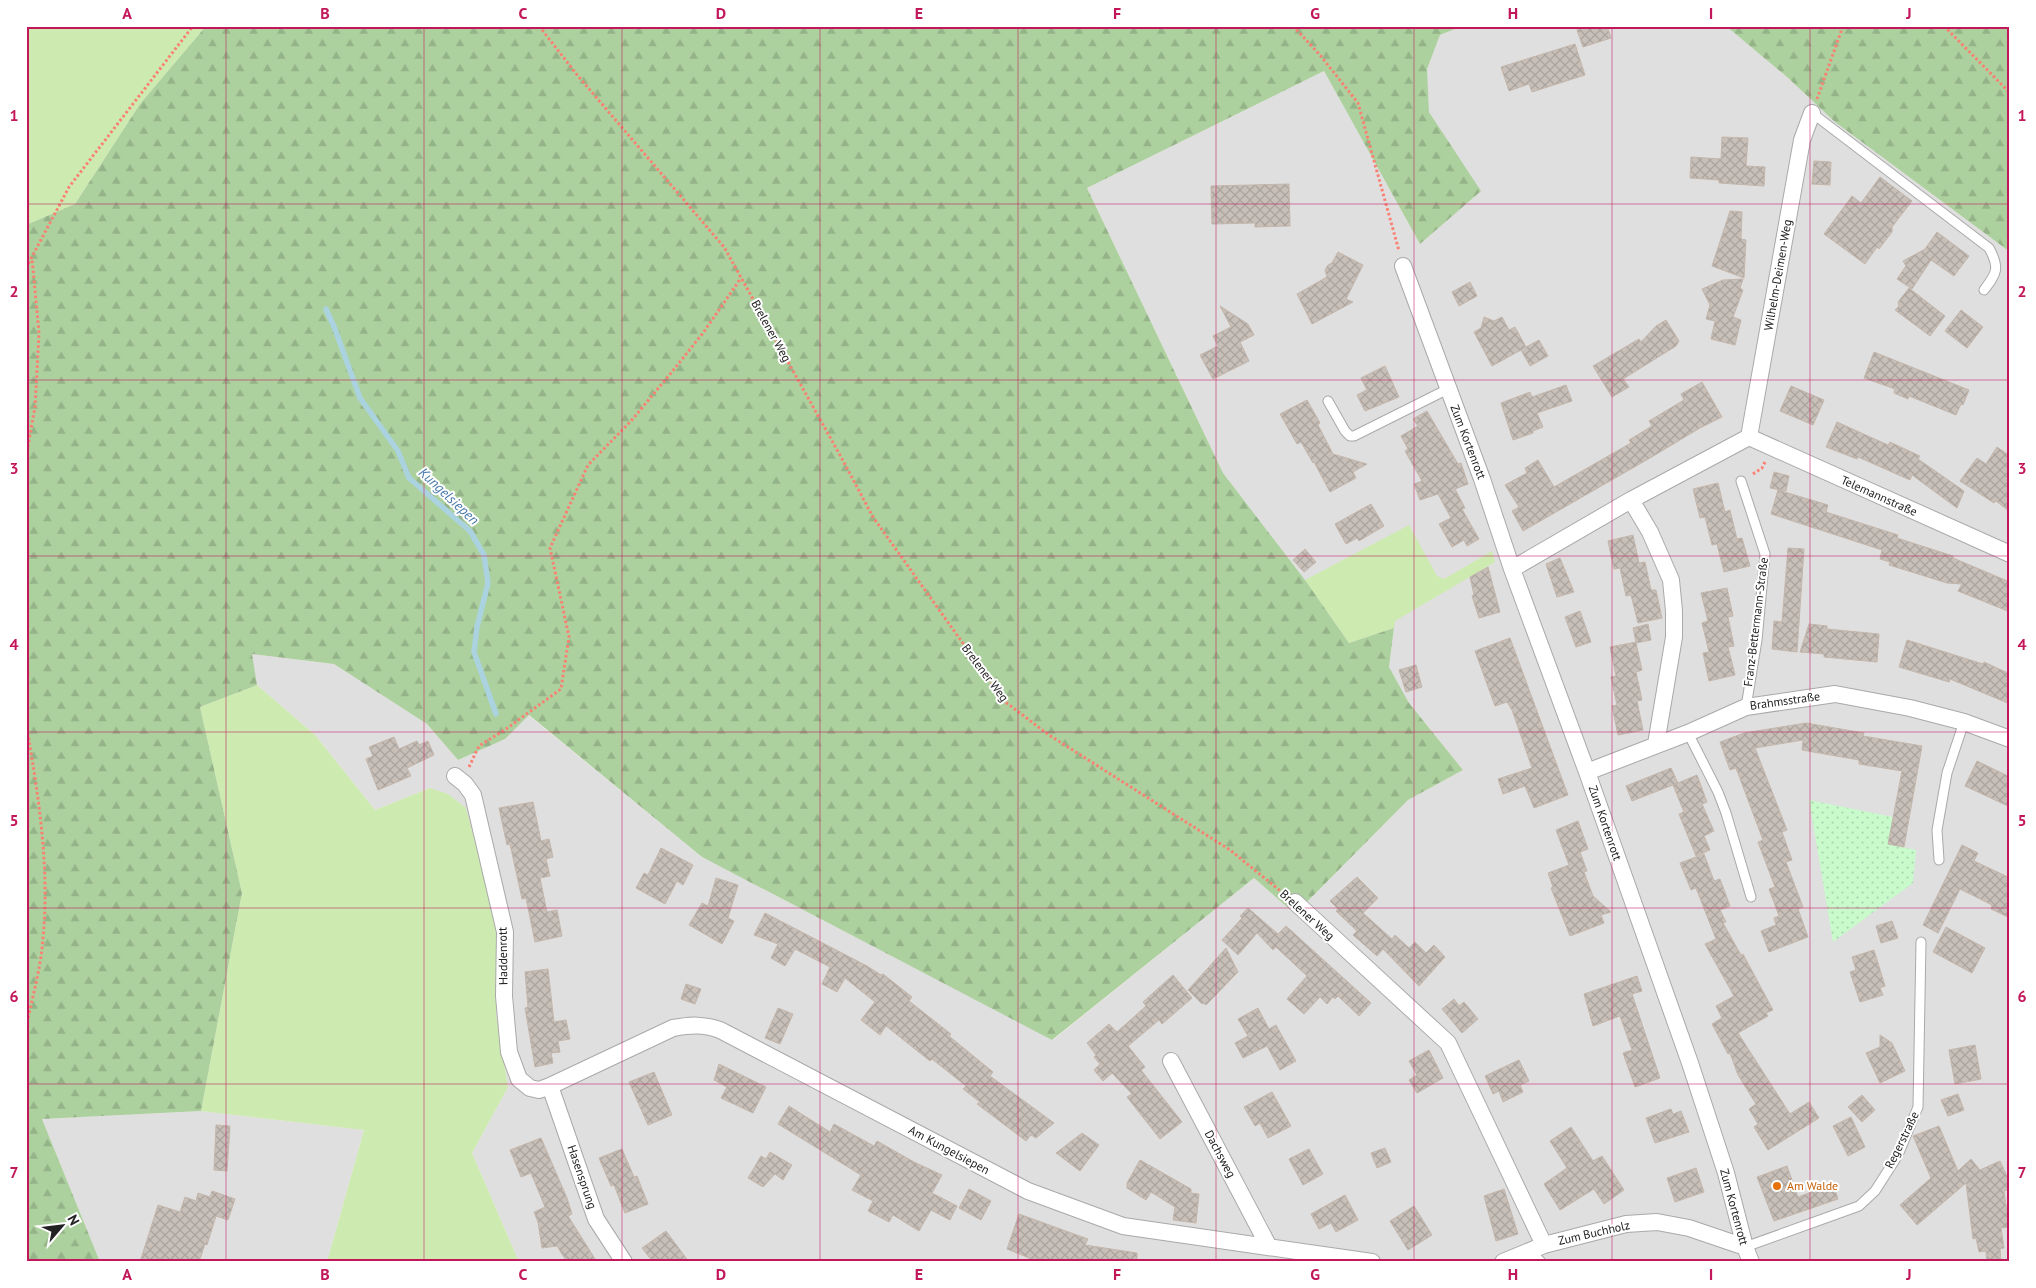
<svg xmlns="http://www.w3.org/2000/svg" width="2036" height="1288" font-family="'PT Sans',sans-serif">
<defs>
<pattern id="forest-firs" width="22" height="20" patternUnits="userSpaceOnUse" patternTransform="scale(1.25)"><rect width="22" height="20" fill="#add19e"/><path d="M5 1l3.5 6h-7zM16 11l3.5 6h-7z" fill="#95b388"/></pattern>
<pattern id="park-dots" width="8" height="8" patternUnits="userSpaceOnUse" patternTransform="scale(1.25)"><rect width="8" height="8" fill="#c8facc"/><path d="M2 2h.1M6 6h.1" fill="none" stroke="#acd6af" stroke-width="1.8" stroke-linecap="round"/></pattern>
<pattern id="building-cross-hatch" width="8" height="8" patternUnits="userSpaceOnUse" patternTransform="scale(1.25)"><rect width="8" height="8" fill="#c7bfb8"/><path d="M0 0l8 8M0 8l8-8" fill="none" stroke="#aba49e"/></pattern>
</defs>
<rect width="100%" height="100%" fill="#f2efe9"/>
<!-- residential -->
<path fill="#e0dfdf" d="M1462,26H1726L1787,77L1835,122L2010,252V1262H519L472,1153L508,1087L496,1015L499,933L430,788L375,810L315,735L257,685L251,654L334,664L427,724L458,760L505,739L528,715L702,857L1053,1040L1254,878L1295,914L1408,800L1463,770L1409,703L1389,667L1394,629L1349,643L1305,580L1223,473L1087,188L1324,71L1420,244L1480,191L1429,112L1426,70L1440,35Z
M201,1111L364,1130L327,1262H100L42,1119Z"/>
<!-- grass -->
<path fill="#cdebb0" d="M26,26H206L140,104L75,204L26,225Z
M1409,525L1437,576L1444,579L1492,551L1495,562L1395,621L1394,628L1349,643L1305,580Z
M257,685L315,735L375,810L430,788L448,794L466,808L499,933L496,1015L508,1087L472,1153L519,1262H327L364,1130L201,1111L242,893L200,707Z"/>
<!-- forest -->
<path fill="url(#forest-firs)" d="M206,26H1462L1440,35L1427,69L1429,112L1481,191L1420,244L1324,71L1087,188L1223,473L1305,580L1349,643L1394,628L1389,667L1409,703L1463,770L1408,800L1295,914L1254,878L1052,1040L702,857L529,715L505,739L458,760L427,724L334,664L252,654L257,685L200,707L242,893L201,1111L42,1119L100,1262H26V225L75,204L140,104Z
M1726,26H2010V252L1835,122L1787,77Z"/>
<!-- park -->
<path fill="url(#park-dots)" d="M1809,800L1893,817L1888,844L1916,850L1913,883L1833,942Z"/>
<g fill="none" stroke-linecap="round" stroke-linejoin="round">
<!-- stream -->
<path stroke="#aad3df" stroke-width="5.5" d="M326,309L335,329L360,398L398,451L409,478L470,531L484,555L488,583L477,627L474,652L496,714"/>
</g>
<!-- building -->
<path fill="url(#building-cross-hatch)" stroke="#c4b6ab" d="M1588,26H1607L1611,38L1583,47L1577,30Z
M1575,44L1585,75L1532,92L1529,84L1509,91L1501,67Z
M1722,137L1748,138L1746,166L1765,167L1764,186L1719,183V180L1690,178L1691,157L1721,159Z
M1814,161L1831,162L1830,185L1812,184Z
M1880,177L1912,201L1892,227V232L1879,249L1877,247L1865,264L1824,234L1852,196L1861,203Z
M1289,184L1290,226L1255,227V223L1212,224L1211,186Z
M1730,211L1742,212L1741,239L1746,240L1744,278L1712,266Z
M1937,232L1969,256L1954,276L1931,260L1912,289L1897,279L1906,266L1903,261L1925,249Z
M1338,252L1363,265L1346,299L1353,302L1312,324L1297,294L1327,277L1325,270L1328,265L1332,263Z
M1743,279L1740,288L1743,290L1733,317L1741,320L1735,345L1711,339L1715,321L1706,319L1710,305L1702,289L1723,280Z
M1470,282L1477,296L1459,306L1452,292Z
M1909,288L1945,316L1930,336L1895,310L1899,306L1898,302Z
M1220,306L1248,324L1254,335L1240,342L1249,361L1213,379L1200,355L1218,346L1213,336L1231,327Z
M1961,310L1983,327L1967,348L1945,331Z
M1484,317L1494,321L1502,317L1509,330L1515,327L1526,347L1539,340L1548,356L1530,366L1521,350L1492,366L1474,332L1481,328Z
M1666,320L1679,341L1676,346L1623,379L1629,387L1612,397L1593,366L1639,339L1641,342L1656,326Z
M1874,352L1969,390L1963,405L1961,404L1956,415L1909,396L1908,399L1894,393L1895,389L1864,378Z
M1385,366L1399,397L1365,411L1357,395L1367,390L1361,378Z
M1702,382L1722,417L1700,428L1650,458L1523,531L1512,511L1519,507L1505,485L1527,473L1525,468L1538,460L1554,487L1631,443L1629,440L1652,426L1649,421L1684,400L1681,394Z
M1566,385L1572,401L1537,413L1543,427L1533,431V433L1513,440L1501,403L1530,392L1532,397Z
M1791,386L1824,400L1813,425L1780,411Z
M1307,400L1320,423L1318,425L1333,454L1367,464L1353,472L1356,478L1330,492L1314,462L1313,463L1301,442L1297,444L1280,414Z
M1427,411L1458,464L1461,463L1468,484L1455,489L1465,508L1462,509L1479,539L1467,546L1464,540L1452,547L1439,524L1451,518L1438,494L1420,500L1414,484L1422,481L1405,451L1408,449L1401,436L1418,426L1413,419Z
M1837,422L1888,445L1890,442L1920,456L1918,459L1964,491L1957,508L1912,475L1910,480L1858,457L1857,459L1826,447Z
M1997,447L2010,456V512L1996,501L1994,503L1960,481L1977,458L1986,464Z
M1774,472L1789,476L1786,491L1770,488Z
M1718,483L1725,512L1730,510L1737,539L1742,538L1750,566L1724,572L1717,544L1712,545L1705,517L1700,518L1693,489Z
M1778,490L1828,505L1826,512L1898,535L1897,538L1953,556V558L2010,582V612L1958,591L1962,584L1947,583L1889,565L1890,562L1880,559L1882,550L1771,514Z
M1371,504L1384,526L1359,541L1357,538L1346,544L1335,524Z
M1633,535L1639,563L1645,562L1651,590H1656L1662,618L1638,623L1631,595L1626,596L1620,568L1614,569L1608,541Z
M1788,548L1804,549L1797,652L1772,649L1774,621L1782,622Z
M1305,549L1316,562L1304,572L1293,560Z
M1560,558L1574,592L1557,597L1546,564Z
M1488,567L1500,612L1479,618L1472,596L1474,595L1470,577Z
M1727,588L1733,616L1728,617L1734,646L1728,647L1735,675L1709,681L1703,653L1709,652L1702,623L1708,621L1701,593Z
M1580,611L1591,642L1576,647L1565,617Z
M1648,624L1651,640L1636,643L1642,670L1636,672L1642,700L1637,701L1643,730L1618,735L1612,706L1617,705L1611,677L1616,676L1610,647L1636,642L1633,628Z
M1809,624L1827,626V629L1879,634L1877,662L1824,657V654L1800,652Z
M1510,638L1568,795L1534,808L1525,786L1503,794L1498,779L1532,768L1512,710L1507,702L1495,706L1475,651Z
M1907,640L1983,664L1984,662L2010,674V704L1950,679L1949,682L1899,667Z
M1416,665L1422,687L1406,692L1399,670Z
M1806,723L1864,733L1863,736L1922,746L1904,847L1888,844L1902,771L1859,764V760L1802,750L1803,740L1755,748L1787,830L1782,832L1792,860L1786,862L1803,907L1798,909L1808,937L1769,952L1761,931L1776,925L1774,918L1779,916L1769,889L1775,887L1758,842L1763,840L1736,768L1730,770L1720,742L1744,733Z
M394,737L399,749L417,741L419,745L428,741L434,755L407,768L411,776L378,790L366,759L373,756L369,747Z
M1977,761L2010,777V807L1965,786Z
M1671,768L1678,783L1632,801L1626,786Z
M1697,775L1707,802L1702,804L1714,831L1704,836L1710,850L1696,856L1679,814L1684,812L1673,785Z
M533,802L541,841L549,839L553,857L546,859L550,876L540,878L547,912L557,910L562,936L535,942L526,898L522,899L510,844L507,845L499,808Z
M1578,821L1588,849L1580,852L1587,871L1584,872L1593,896L1611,912L1601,915L1604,923L1570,936L1551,888L1553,887L1548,873L1569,865L1556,830Z
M1962,845L1978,853L1974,861L2010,878V918L1991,909L1992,905L1960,889L1938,933L1923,925Z
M661,848L693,865L683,885L677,881L665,904L636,888L644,873L648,875Z
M1704,854L1714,881L1720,879L1730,906L1720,910L1726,922L1723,923L1741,955L1743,954L1773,1010L1766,1013L1768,1016L1738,1033L1790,1114L1809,1102L1819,1118L1768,1150L1754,1127L1758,1124L1749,1109L1756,1104L1738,1075L1730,1053L1728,1054L1712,1024L1722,1018L1716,1006L1734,996L1705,944L1716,939L1696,888L1691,890L1680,863Z
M1357,877L1378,898L1363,913L1392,939L1395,935L1409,948L1415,942L1426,953L1434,945L1445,957L1419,986L1383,949L1377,956L1353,935L1357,931L1336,911L1338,909L1330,901Z
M716,878L738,885L728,918L734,921L722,944L689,925L702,903L708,906Z
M1248,908L1278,934L1286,926L1371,1003L1359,1016L1338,996L1335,999L1333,997L1327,1004L1320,997L1304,1014L1287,999L1307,976L1276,947L1273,950L1257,933L1238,955L1222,940L1242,918L1240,916Z
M765,913L867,966L881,975L883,974L912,997L909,1001L951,1034L949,1036L993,1072L990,1076L1054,1123L1036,1138L1031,1135L1026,1141L977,1104L980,1102L963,1089L966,1086L932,1059L930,1061L886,1026L880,1035L861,1020L875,1002L845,978L837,992L822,984L830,967L795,949L785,966L771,958L778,944L754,935Z
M1892,921L1898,938L1881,943L1876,926Z
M1946,927L1985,948L1972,973L1933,952Z
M1226,948L1238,972L1206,1005L1203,1003L1202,1004L1188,990Z
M1874,950L1885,986L1880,988L1883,995L1860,1002L1850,972L1856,970L1852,957Z
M548,969L554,1022L566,1020L570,1039L558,1041L560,1052L551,1053L553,1063L535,1067L525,1008L528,1007L525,972Z
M1173,975L1192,998L1162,1024L1159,1020L1128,1046L1145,1067L1141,1070L1182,1122L1160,1139L1127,1097L1132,1094L1112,1073L1103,1081L1094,1070L1100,1064L1094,1057L1096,1055L1087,1043L1109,1024L1117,1032L1146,1006L1143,1002Z
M1637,976L1642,991L1632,994L1660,1078L1635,1087L1623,1053L1632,1050L1620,1016L1593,1026L1584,994Z
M686,984L701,989L695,1004L681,999Z
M1454,999L1459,1006L1464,1002L1478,1019L1462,1033L1442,1009Z
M778,1008L793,1014L780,1044L765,1038Z
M1258,1008L1269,1029L1276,1025L1296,1061L1280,1070L1267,1046L1243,1058L1235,1043L1248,1036L1238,1019Z
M1880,1035L1892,1043L1905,1071L1880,1083L1866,1053L1880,1047Z
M1975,1045L1981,1079L1955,1084L1949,1050Z
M1429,1050L1443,1078L1417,1093L1409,1080L1417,1075L1409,1061Z
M1519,1060L1529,1081L1520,1085L1523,1092L1503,1102L1499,1091L1493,1094L1485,1076Z
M719,1064L766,1087L753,1113L721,1098L727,1087L714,1080Z
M654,1072L672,1115L648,1125L629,1082Z
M1272,1092L1291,1126L1268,1138L1260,1123L1255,1126L1244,1107Z
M1958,1094L1964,1110L1948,1116L1941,1100Z
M1862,1095L1875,1110L1862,1122L1848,1107Z
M789,1106L830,1132L834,1124L874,1146L877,1141L914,1162L942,1175L932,1193L957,1206L950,1220L931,1210L919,1231L893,1215L889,1222L868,1211L873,1201L852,1190L861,1175L778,1124Z
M1671,1109L1673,1114L1681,1111L1689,1132L1655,1143L1646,1118Z
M1851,1117L1865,1147L1848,1156L1833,1126Z
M216,1125L230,1126L227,1171L214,1170Z
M1939,1126L1958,1171L1971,1159L1980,1170L2000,1161L2010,1183V1189L2004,1191L2009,1227L2001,1228L2004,1248L2000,1249L2001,1262H1987L1986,1251L1979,1252L1976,1238L1973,1239L1966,1183L1917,1225L1900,1205L1931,1178L1913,1136Z
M1571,1127L1593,1161L1602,1156L1624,1190L1604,1204L1594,1189L1560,1210L1544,1184L1567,1168L1550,1141Z
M1082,1133L1099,1145L1080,1171L1056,1153Z
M541,1138L567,1198L572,1214L568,1216L597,1262H567L557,1246L542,1248L538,1222L534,1212L545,1207L531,1173L521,1177L510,1150Z
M1385,1148L1391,1162L1377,1168L1371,1153Z
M622,1149L634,1177L637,1176L648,1204L625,1213L614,1185L611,1186L599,1158Z
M1309,1149L1323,1174L1303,1185L1289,1159Z
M770,1152L792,1165L783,1180L775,1174L763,1187L748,1178L761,1156L766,1159Z
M1140,1160L1191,1189V1193L1199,1194L1196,1223L1173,1220L1175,1207L1151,1192L1146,1200L1127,1188V1183Z
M1787,1166L1798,1197L1833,1184L1838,1199L1774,1221L1757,1177Z
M1696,1168L1704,1192L1675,1202L1667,1178Z
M969,1189L991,1201L981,1220L959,1208Z
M1504,1189L1518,1234L1496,1241L1484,1196Z
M212,1191L235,1199L228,1220L216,1216L207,1245L205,1244L199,1262H140L158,1205L180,1212L185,1197L196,1201L198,1193L210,1197Z
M1345,1195L1358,1220L1336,1232L1331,1223L1319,1229L1311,1214Z
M1414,1206L1432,1235L1408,1250L1390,1221Z
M1019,1214L1088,1239L1085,1245L1137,1253V1262H1028L1029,1258L1007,1249Z
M666,1231L689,1262H653L642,1248Z"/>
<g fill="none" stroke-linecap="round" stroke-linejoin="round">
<!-- lane casing -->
<g stroke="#a9a9a9" stroke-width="11">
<path id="lane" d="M1812,113L1989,248C2000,268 1997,273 1984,290
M1328,401L1345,431L1350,436H1354L1448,389
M1741,481L1765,554L1757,640L1746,707
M1688,733L1718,792L1726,813L1751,897
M1939,860L1937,830L1947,773L1964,722
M1745,1247L1859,1206L1875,1191L1898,1155L1918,1107L1921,942
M1530,1251L1541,1262"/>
</g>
<!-- street casing -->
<g stroke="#a9a9a9" stroke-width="18">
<path id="street" d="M1403,266L1482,479L1512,569L1587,772L1690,1063L1726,1173L1745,1247L1751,1262
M1749,437L2010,554
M1631,500L1650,532L1671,580L1674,611V637L1656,744
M1512,569L1631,500L1749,437L1802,140L1812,113
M1587,772L1688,733L1746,707L1835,694L1910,708L1964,722L2010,739
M455,776L465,784L473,795L505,932L504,996L509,1052L519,1079L530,1088L539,1090L550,1086L673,1028C691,1025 703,1024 720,1030L1028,1191L1123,1226L1372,1262
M1295,902L1448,1043L1544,1245
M1171,1061L1269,1247
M550,1086L596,1219L624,1262
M1503,1262L1544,1245L1626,1224L1657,1222L1689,1228L1745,1247"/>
</g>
<!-- path -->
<path stroke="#fa8072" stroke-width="3" stroke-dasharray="2.5 2.5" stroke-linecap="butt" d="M539,26L578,76L724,247L841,457L873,517L1004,701L1049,735L1230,850L1283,893
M1293,26L1320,55L1358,103L1399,251
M1944,26L2010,93
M1817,99L1843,26
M26,268L69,187L193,26
M26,457L35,407L39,333L32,258
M1753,474L1762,468L1765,462
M26,663L28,671L26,701
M26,723C38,793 50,866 43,938C41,968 32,998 26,1028
M469,767L479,746L506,729L561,689L569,637L550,548L588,465L631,421L671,373L703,333L741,278"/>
<!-- lane -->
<use href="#lane" stroke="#fff" stroke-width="9"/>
<!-- street -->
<use href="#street" stroke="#fff" stroke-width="16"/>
</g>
<!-- grid -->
<path fill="none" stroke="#c2185b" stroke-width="1" stroke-opacity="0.55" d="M226,26V1262M424,26V1262M622,26V1262M820,26V1262M1018,26V1262M1216,26V1262M1414,26V1262M1612,26V1262M1810,26V1262M26,204H2010M26,380H2010M26,556H2010M26,732H2010M26,908H2010M26,1084H2010"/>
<!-- markers -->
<circle fill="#e8710a" stroke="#fff" stroke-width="2" cx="1777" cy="1186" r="5"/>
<g text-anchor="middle" stroke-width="4" stroke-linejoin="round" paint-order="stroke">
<!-- street labels -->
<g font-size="12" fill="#222" stroke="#fff">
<text transform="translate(1778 275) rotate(-80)" y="4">Wilhelm-Deimen-Weg</text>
<text transform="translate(771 331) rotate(61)" y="4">Brelener Weg</text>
<text transform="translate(1468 442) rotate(69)" y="4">Zum Kortenrott</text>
<text transform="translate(1879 496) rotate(24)" y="4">Telemannstraße</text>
<text transform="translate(1756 622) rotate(-83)" y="4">Franz-Bettermann-Straße</text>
<text transform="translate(985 673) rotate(53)" y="4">Brelener Weg</text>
<text transform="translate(1785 701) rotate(-8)" y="4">Brahmsstraße</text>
<text transform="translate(1605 823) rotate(71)" y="4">Zum Kortenrott</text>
<text transform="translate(1307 915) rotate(42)" y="4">Brelener Weg</text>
<text transform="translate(503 956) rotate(-91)" y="4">Haddenrott</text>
<text transform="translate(1902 1140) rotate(-64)" y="4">Regerstraße</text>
<text transform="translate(949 1150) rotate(28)" y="4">Am Kungelsiepen</text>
<text transform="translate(1220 1154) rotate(62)" y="4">Dachsweg</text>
<text transform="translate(582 1177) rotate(71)" y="4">Hasensprung</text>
<text transform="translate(1734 1207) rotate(75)" y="4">Zum Kortenrott</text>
<text transform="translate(1594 1233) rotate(-13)" y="4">Zum Buchholz</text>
</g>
<!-- food labels -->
<g font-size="12" fill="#c56008" stroke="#fff" text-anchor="start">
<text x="1787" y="1190">Am Walde</text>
</g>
<!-- water labels -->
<g font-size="14" font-style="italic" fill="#4a7aab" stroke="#fff">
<text transform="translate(449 496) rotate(43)" y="5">Kungelsiepen</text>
</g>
</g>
<!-- border -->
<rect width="2036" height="1288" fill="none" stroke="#ffffff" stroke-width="55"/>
<!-- north arrow -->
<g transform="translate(62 1226) rotate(62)" stroke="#ffffff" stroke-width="4" paint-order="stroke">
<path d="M0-4L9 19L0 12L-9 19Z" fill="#222222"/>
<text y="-8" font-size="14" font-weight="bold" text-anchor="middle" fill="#222222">N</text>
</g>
<rect x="28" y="28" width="1980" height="1232" fill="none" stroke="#c2185b" stroke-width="2"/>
<g font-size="16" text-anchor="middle" font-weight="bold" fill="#c2185b">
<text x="127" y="19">A</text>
<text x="325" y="19">B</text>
<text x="523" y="19">C</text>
<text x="721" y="19">D</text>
<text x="919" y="19">E</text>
<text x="1117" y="19">F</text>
<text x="1315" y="19">G</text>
<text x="1513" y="19">H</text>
<text x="1711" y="19">I</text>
<text x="1909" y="19">J</text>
<text x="14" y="121">1</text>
<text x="2022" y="121">1</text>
<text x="14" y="297">2</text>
<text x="2022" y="297">2</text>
<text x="14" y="474">3</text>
<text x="2022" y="474">3</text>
<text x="14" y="650">4</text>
<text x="2022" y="650">4</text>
<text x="14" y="826">5</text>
<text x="2022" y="826">5</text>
<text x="14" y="1002">6</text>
<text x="2022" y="1002">6</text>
<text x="14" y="1178">7</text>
<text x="2022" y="1178">7</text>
<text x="127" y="1280">A</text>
<text x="325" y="1280">B</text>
<text x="523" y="1280">C</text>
<text x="721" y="1280">D</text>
<text x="919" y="1280">E</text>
<text x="1117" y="1280">F</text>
<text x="1315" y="1280">G</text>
<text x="1513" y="1280">H</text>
<text x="1711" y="1280">I</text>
<text x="1909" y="1280">J</text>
</g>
</svg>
